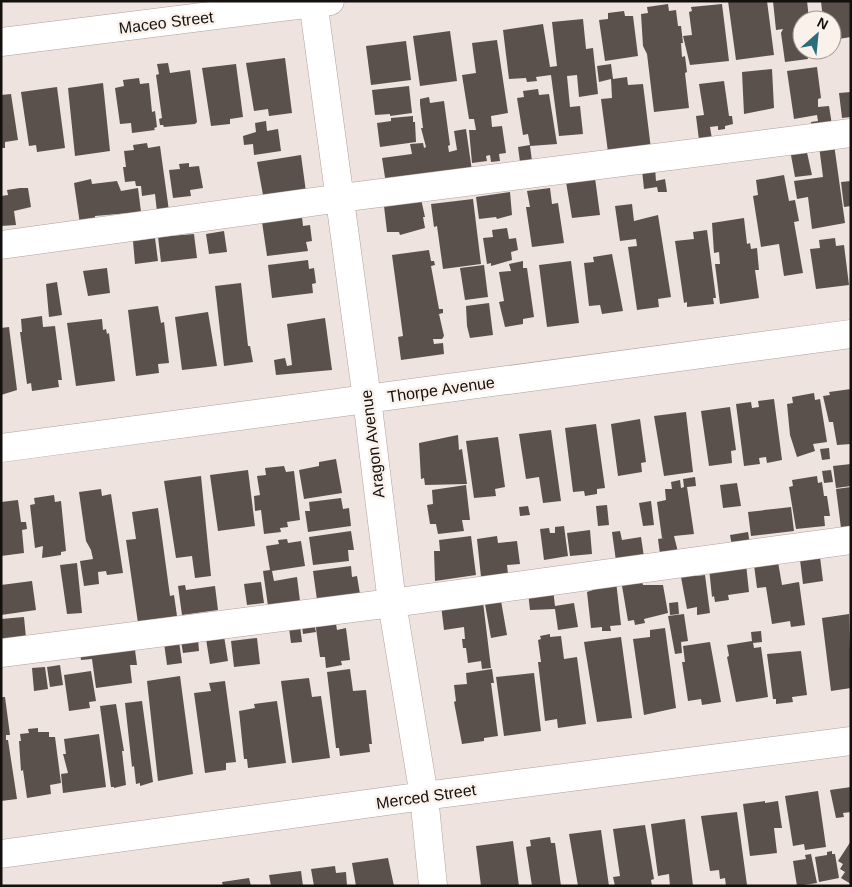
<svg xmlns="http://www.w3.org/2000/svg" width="852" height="887" font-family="Arial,sans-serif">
<rect width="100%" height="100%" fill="#eee3de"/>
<!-- building -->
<path fill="#5a514c" d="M728,1H767L774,55L736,60Z
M773,1H807L809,19L802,20V50H806L808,59L785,62L781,33L783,29L776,30Z
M821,1H851V37L832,40V20H823Z
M668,4L669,11L676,10L678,26H681L683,43H681L682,57L685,56L687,72L685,73L689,108L654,112L647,54L643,46L641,14L648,13L647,7Z
M722,4L729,61L690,65L683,36L692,35L689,12L692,11L691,7Z
M624,11L625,16H633L638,56L605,61L599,20L608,19V13Z
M583,19L586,49L593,48L598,94L579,97L577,75L567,76L570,107L580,106L583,134L559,136L551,75L536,77L537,81L527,82L526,78L509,79L503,30L543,24L550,67L557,66L552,22Z
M450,31L457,81L420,86L413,36Z
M497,40L508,113L491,116L492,127L502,126L506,153L499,154L500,161L491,162L490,155L486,156L487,161L472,163L469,130H476L474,119H469L462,75L476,73L472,43Z
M406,41L411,80L371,85L366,46Z
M285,58L292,113L269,116L268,109L254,111L246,63Z
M168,63L170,73L190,70L197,122L195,124L164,127L163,125H160L159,119L162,118L156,75L159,74L157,64Z
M236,64L243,117L230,119V124L211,126L202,68Z
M611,64L613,79L627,77L628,85L643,84L651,149L608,152L601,99L612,98L611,79L599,82L597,66Z
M817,67L821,98L818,99V107L829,106L832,125L812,128L811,122L818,121L817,115L794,119L787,71Z
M772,69L774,108L744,114L742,72Z
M139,78L140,84L149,83L152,112L155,111L157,127L154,128L155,130L132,133L131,123L120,124L115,88L124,86L123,80Z
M724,81L729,116H732L733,124L725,126V129L718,130V126L710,127L712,139L699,140L696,116L704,115L699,84Z
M103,83L110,151L75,156L68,88Z
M409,86L412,113L390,116V114L375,115L372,90Z
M57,87L65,148L37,152L36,145L29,146L21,92Z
M538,89L539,95L549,94L557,144L530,146L532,161L520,162L518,147L530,145L528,134L523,135L517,98L524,97L523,91Z
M851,92V117L842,118L839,93Z
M11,94L18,140L5,142V148H1V95Z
M429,97L430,103L444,101L450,145L448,146L449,152L457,150L454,131L466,129L472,171L386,184L382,158L412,154L410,144L423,143L424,148L426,147L421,128H423L420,104V99Z
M413,116V122H415L416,142L380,147L377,123L391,121V118Z
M266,121L267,131L278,129L281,151L254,155L253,144L244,145L243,136L256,132L255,123Z
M147,143L148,148L160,146L169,211L157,212L155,194L142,196L141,186H136L135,181L125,182L123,167H126L124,151L134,150L133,145Z
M834,144L845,223L812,229L808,197L797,199L794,181L823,177L819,146Z
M806,148L812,175L795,177L790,150Z
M301,155L306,192L269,197L268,194L263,195L257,162Z
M189,163V167L199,166L203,188L190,190L191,196L173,198L169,170L180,169L179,164Z
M655,168L656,181L665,179L667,192H658L657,187L644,189L642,170Z
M784,175L789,201L795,200L799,221L794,222L803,273L784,276L779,244L761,247L753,196L758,195L756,180Z
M595,178L600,215L572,218L566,182Z
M91,179L92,184L117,181L121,191L138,188L141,212L95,216V223L80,224L74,183Z
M851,181V206L844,207L841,182Z
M20,188H28L31,207L14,211L16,225L1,226V196L8,195L7,190Z
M550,188L552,204L558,203L564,243L532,247L526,207H530L527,191Z
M510,192L512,215L497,219L496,217L479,219L476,197Z
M421,199L425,217H423L425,228L400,235L399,232H387L384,206Z
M473,199L481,264L443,269L437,226L434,227L431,204Z
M632,204L634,221L658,215L671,297L658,299L659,307L637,310L628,247L637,246L636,239L620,241L615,206Z
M302,217L303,226L310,225L312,241L306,242L308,251L267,256L262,222Z
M744,218L747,244L750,243L751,249L757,248L759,270H755L759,298L720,304L715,264H720L719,252L714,253L712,223Z
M507,228L509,239L516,238L518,250L511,252L512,260L491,266V263L487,264L483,238L493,237L492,230Z
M707,230L716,298H713L714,304L687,307V302L684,303L675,241L694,239L693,232Z
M224,231L227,252L209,254L206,234Z
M194,234L197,258L161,262L158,237Z
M155,238L158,261L135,264L133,241Z
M835,238L836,246L844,245L849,285L816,289L810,249L820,248L819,240Z
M429,250L431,261H434L435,265L431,266L439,309H443V313L439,314L444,336L442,339H433L434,344L443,343L444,354L401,360L398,337L403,336L392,255Z
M612,254L623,311L602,314L600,305L589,306L584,263L594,262L593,257Z
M308,260L309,269L314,268L316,283L312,284L313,293L272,298L268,265Z
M523,261V268H527L534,317L523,319V324L505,327L499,302L504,301L499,272L511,271L509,264Z
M571,261L579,323L547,327L539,265Z
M484,265L488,297L465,300L460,268Z
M107,268L110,293L88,296L83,271Z
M57,282L62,315L49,317L46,284Z
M241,283L248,346H250L253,362L224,366L215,286Z
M489,303L493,335L470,338L467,326L466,306Z
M158,306L161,323L164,322L169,363L158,364L159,373L136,376L128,310Z
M208,312L217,366L182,370L175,317Z
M42,316L43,327L55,326L62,380H58L59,387L32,391L31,383L27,384L20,332H22L21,319Z
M325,318L332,370L276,375L274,360L285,358L287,366L292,365L287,324Z
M102,319L103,330L106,329L107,334L109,333L115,381L76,386L67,323Z
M9,327L17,390L1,395V328Z
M851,389V444L837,445L833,422H829L823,396L830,395L829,392Z
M814,393L815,400L820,399L827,442L813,444L815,451L797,457L790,435L787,404L793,403L792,397Z
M774,399L782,460L767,463L766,457L759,458L760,464L744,466L736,404L751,402L752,408L759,407L758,401Z
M730,407L736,450L731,451L732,463L709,466L701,411Z
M686,412L693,472L664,476L654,416Z
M640,419L646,462L641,463L642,472L618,476L611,424Z
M596,424L605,488L597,489V494L585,496L584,491L573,492L565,428Z
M551,430L561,501L543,503L539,477L526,479L519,434Z
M458,435L459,450L462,449L467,484L425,485L424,478L421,479L419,443Z
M498,437L505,487L495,489L496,496L474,498L466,441Z
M829,448L830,459L822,460L820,449Z
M336,459L342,493L304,499L299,470L319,466V462Z
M851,464V486L836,488L833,466Z
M284,466L286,472L294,471L300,520L287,522L288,527L280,528L281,532L264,534L261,510L255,511L254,496L260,495L257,476L266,475L265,468Z
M248,470L255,526L218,531L210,475Z
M831,470L833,482L824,483L822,471Z
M201,476L211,576L195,578L192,556L176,558L164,481Z
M817,476L818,483L822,482L824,496H827L830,516H824L825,526L796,529L789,487L793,486L792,480Z
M695,477L696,486L687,487L694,534L674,536L678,552L660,554L658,539L664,538H662L657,502L666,500L665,489H672L671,482L680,480L681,488L684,487L683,479Z
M737,483L741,506L723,508L720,485Z
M466,485L470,520H462L464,531L438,534L436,524H430L427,505L433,504L432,490Z
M851,487V527L841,528L836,489Z
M101,489L102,496L111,494L123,573L107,575L106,571L98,572L99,584L84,586L80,561L93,559L91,550L86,541L79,492Z
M54,495L55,502L61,501L66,551L61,552V555L42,558L43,546L35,548L30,505L35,504L34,498Z
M341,498L343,509L349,508L351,526L308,532L305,511H310L309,502Z
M18,500L21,522H26L27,529L22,530L24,553L1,556V502Z
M651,501L654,525L643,526L639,503Z
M607,505L609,525L598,526L596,506Z
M528,506L530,515L520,516L519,507Z
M791,507L794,531L751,536L748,512Z
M158,508L170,596L174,595L177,616L138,623L126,540L136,539L132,512Z
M564,526L568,556L544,560L540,529L549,528L550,533H555V527Z
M590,530L592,554L570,556L567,533Z
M351,531L354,550H348L349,561L313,565L309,537Z
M620,531L622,540L641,537L644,557L616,561L612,532Z
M748,532L750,544L732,546L730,535Z
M471,536L476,575L435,581L434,551H440L439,540Z
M497,536L498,543L517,541L520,564L507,565L508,574L481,577L477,539Z
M287,539L288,543L301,541L305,566L272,571L274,581L297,577L300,601L268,606L263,571L270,570L266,546L279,544L278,540Z
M820,557L823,581L803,584L800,560Z
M778,562L782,585L799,582L805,625L791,627L790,621L772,624L766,587L757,588L754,565Z
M77,563L82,613L67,614L60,565Z
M746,564L749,592L728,595L729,600L715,602L714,596L712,597L709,568Z
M351,566L352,577L357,576L360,594L317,600L313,571Z
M695,570L696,576L705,575L710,613L697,615V607L687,609L680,572Z
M641,577L643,585H663L668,613L644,619L645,623L635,625L634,620L628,621L621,580Z
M32,581L36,610L1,615V585Z
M616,581L621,625L610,626L611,631H602V627L591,628L587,592L593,590V584Z
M261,582L264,603L247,605L244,584Z
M185,585L186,590L215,586L218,610L182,615L178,586Z
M553,589L555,606L574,603L578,627L558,630L555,609L530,610L528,592Z
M501,601L507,635L491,638L485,604Z
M483,602L491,668L482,669L481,661L468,663L466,648H463L462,639H465L464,627L444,630L441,605Z
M678,602L679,614L670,615L669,603Z
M684,614L688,641L681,642L682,653L675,654L668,616Z
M849,614L851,688L831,691L822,618Z
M24,617L26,638L1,641V619Z
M335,618L337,630L346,628L350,660L341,661L342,665L326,668L325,657H320L315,621Z
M314,624L316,632L303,634L302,626Z
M300,626L302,642L291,643L289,628Z
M665,628L676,708L644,715L633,639L650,637V630Z
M761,631L762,642L753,643L754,648L761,647L768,697L736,702L727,657L729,656L727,645L752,641L751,632Z
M550,634V637L561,636L564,659L577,657L586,724L558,728L557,719L545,721L538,662H541L538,640L541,639L540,636Z
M224,636L228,661L210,664L206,639Z
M621,637L632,718L597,722L584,642Z
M257,638L260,664L234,667L231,641Z
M198,639L199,651L183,653L181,641Z
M179,641L182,663L167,665L164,643Z
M710,642L721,702L702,705L701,699L688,701L682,662H685L683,646Z
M128,647V651L135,650L137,665H130L132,683L96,688L92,659L81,660L80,652Z
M801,651L807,695L792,697L793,702L776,704V699H773L767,654Z
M60,665L63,685L50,687L47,667Z
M45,667L48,689L34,691L32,668Z
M350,669L353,691L366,690L372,744H369L370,752L340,756L339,748H336L327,672Z
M492,669L494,683H491L498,736L484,738V741L462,744L454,702L456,701L454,685L467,684L466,673Z
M91,671L96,701L89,702L90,708L69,711L64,675Z
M534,673L541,731L504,736L496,677Z
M180,676L193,774L158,781L147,681Z
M309,678L312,697L321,696L330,758L292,763L281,681Z
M225,681L236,762L226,763V770L205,773L194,693L211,691L209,683Z
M1,697H5L10,735H6V740H8L17,799L1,801Z
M142,701L153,782L140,786V783L136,784L134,766L132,767L125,703Z
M277,701L286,763L248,768L247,759H244L239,711L255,708L254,704Z
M116,704L124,751H122L126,785L114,788V787H111L100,706Z
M38,728V732H49V737H55L61,783L50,785L51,794L27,798L23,770L21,771L19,741H21L20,734L29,733L28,729Z
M99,734L106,787L63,793L61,774L68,773L63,754H66L64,739Z
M851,787V812L843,813L844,817L836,818L830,790Z
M818,791L826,847L805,850L804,844L793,846L785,796Z
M765,801V803L778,801L782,828H774L777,853L750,856L743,804Z
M737,812L747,885L726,886L725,878L720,879L719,870L710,871L701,816Z
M685,819L693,886H670L669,874L658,876L651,824Z
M645,825L654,879L651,880L652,886H615L613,877L620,876L613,829Z
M601,830L609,886H578L569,834Z
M550,837L551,843H555L561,886H532L526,847L531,846L530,840Z
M513,841L519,886H481L476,846Z
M851,841V884L841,878L845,872L840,869L843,864L838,861Z
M832,851V854H835L839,878L819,882L815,857L827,855V852Z
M811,854L817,883L797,886L793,861L806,859L805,855Z
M388,858L394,886H356L352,863Z
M335,866L336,873L346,872L347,886H314L311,869Z
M301,871L303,886H271L269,875Z
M249,878L251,886H223L222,882Z"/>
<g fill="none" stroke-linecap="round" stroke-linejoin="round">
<!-- minor casing -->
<g stroke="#aca29d" stroke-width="29">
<path id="minor" d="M313,1L367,399L392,603L424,796L433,886
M1,42L330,1
M1,245L341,198L851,133
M1,448L851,334
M1,653L392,603L851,540
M1,854L424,796L851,741"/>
</g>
<!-- minor -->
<use href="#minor" stroke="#fff" stroke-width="28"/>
</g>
<g text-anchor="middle" stroke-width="5" stroke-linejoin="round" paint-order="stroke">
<!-- street labels -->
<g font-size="16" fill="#13100e" stroke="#fbf1eb">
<text transform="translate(166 22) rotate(-7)" y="6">Maceo Street</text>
<text transform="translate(441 389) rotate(-8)" y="6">Thorpe Avenue</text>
<text transform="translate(372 444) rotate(-97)" y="6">Aragon Avenue</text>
<text transform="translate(426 796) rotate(-8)" y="6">Merced Street</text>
</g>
</g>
<!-- border -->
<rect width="852" height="887" fill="none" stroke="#13100e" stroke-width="5"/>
<!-- north arrow -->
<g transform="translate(817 35) rotate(27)"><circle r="24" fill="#fbf1eb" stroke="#9e9793"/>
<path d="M0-4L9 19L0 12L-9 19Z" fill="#2a6e7e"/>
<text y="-8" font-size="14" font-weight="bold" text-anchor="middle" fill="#13100e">N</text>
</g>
</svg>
